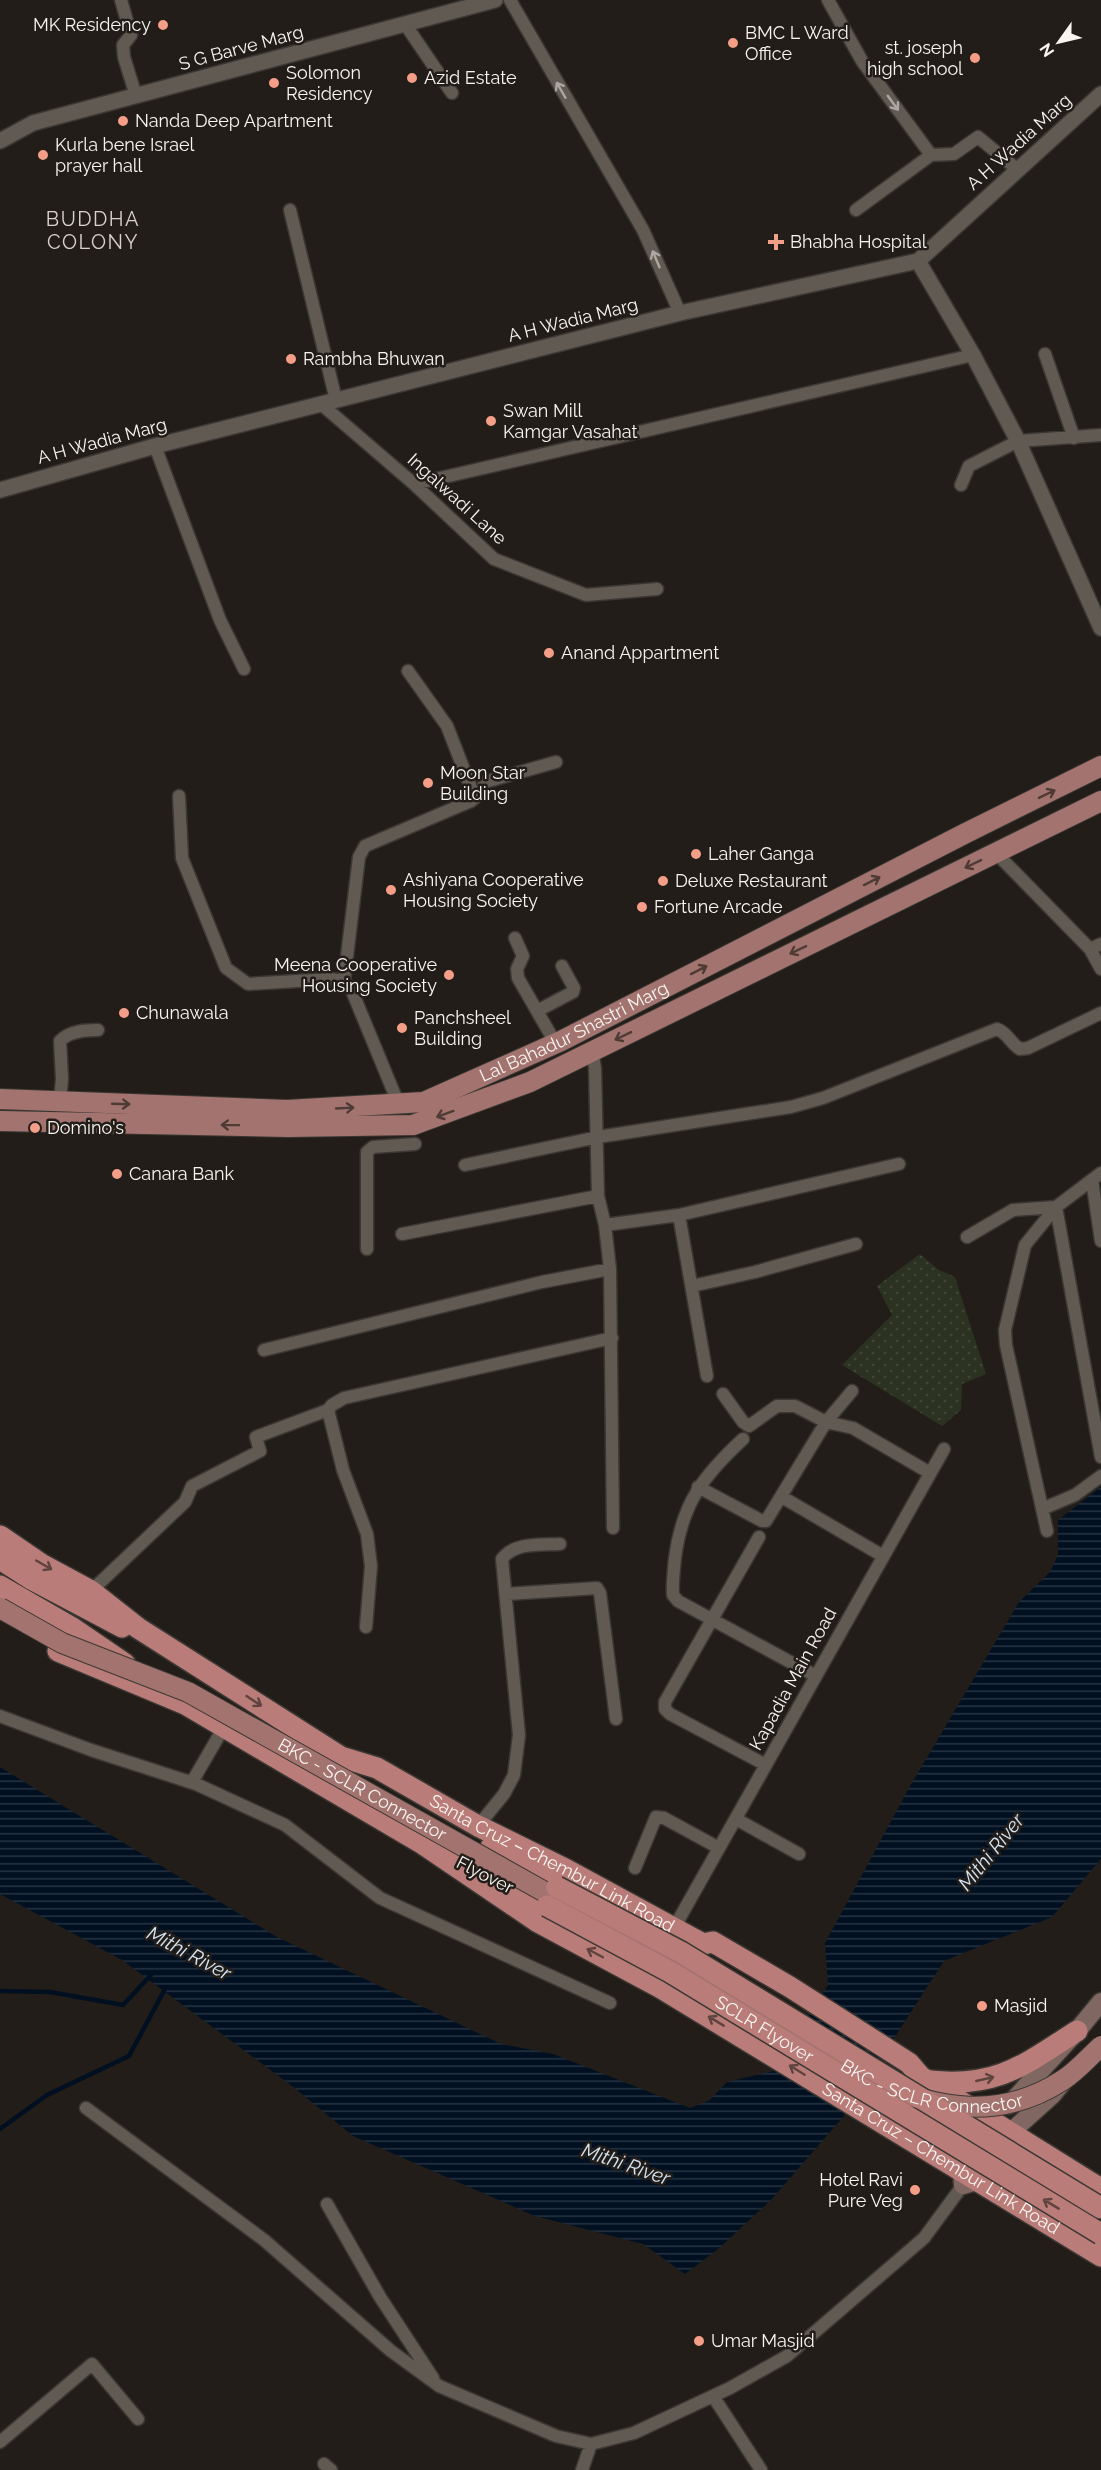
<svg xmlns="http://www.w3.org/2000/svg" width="1101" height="2470" font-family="Raleway,sans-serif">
<defs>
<pattern id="grass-dots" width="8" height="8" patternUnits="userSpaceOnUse" patternTransform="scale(1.5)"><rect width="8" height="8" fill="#2b3221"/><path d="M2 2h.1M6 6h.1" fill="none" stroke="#404637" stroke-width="1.8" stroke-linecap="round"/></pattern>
<pattern id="water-rules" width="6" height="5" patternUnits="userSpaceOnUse" patternTransform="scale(1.5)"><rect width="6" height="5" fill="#001020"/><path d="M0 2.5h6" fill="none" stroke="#263341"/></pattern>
</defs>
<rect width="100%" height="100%" fill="#221d18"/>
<!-- grass -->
<path fill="url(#grass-dots)" d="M920,1254L939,1270L955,1277L986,1374L962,1384L961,1410L942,1426L842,1365L892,1315L877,1286Z"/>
<!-- water -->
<path fill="url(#water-rules)" d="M1101,1487V1859L1052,1917L944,1961L843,2117L771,2200L717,2250L685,2274L643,2244L535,2216L353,2136L292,2086L122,1960L0,1894V1767L277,1937L501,2044L553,2054L690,2108L710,2100L727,2082L774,2071L828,1985L825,1943L909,1788L1019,1602L1050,1572L1058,1555V1520Z"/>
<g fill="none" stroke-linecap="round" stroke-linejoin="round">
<!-- stream -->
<path stroke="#001020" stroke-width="4.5" d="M0,1991L50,1992L123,2005L151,1975
M0,2129L47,2095L129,2056L165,1989"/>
<!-- minor casing -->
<g stroke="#3b3733" stroke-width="15">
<path id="minor" d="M121,0L131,35L123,45L124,57L136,96
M510,0L643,230L680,313
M828,0L862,61L931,155L954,154L978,137L1018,170
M405,24L452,93
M290,210L336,400
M856,210L931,155
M1045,354L1074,438
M321,404L414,484L494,559L586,595L657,589
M155,446L220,620L244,669
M414,484L973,355
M961,485L969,466L1018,441L1101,435
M408,671L447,726L475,798
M179,796L182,858L226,968L248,984L330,979L344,981L352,991L399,1105
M996,853L1090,949L1101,969
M515,938L523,956L517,969L518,978L556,1044
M1090,949L1101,944
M344,981L359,857L365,846L471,801L481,793L485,782L556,762
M537,1011L573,992L574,988L562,966
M592,1051L595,1068L598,1196L605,1225L610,1269L613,1528
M60,1101L62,1079L60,1041C69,1031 85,1030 98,1030
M465,1165L598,1137L791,1107L823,1098L997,1029C1008,1033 1010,1043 1020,1049L1028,1048L1101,1013
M1092,1180L1101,1241
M1056,1207L1101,1457
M679,1215L707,1376
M605,1225L679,1215L899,1164
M402,1234L598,1196
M967,1237L1013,1210L1056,1207L1101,1173
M367,1249V1152L373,1147L415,1144
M692,1286L755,1272L856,1244
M264,1350L542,1282L610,1269
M723,1394L743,1422L749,1426L777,1406H795L826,1422L853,1428L930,1473
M743,1439C704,1475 682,1503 675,1558C674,1570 672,1582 673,1595L678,1601L816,1676
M698,1487L762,1521H766L826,1422L852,1391
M782,1497L883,1556
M1042,1509L1075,1495L1101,1476
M1047,1531L1006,1345L1005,1330L1025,1245L1056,1207
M759,1537L665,1702V1709L670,1714L766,1765
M91,1591L185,1502L192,1486L260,1451L256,1437L328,1410
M506,1594L597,1588L600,1593L616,1719
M366,1627L371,1566L367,1534L343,1470L328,1410L332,1405L344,1398L612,1338
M0,1716L91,1750L196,1784L285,1825L380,1898L610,2003
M192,1782L224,1727
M736,1819L799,1854
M478,1826L504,1794L514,1775L519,1735L502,1559C514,1542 541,1545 560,1544
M635,1868L656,1817L664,1818L719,1848
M674,1928L944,1449
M86,2108L264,2240L391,2351L439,2386L556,2436L591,2444L634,2433L730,2388L787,2356L924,2238L963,2185
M327,2204L380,2297L433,2378
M713,2396L761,2470
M0,2442L92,2364L138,2419
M324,2464L331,2470
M582,2470L591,2444"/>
</g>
<!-- tertiary casing -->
<g stroke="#3b3733" stroke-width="18">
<path id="tertiary" d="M0,141L33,123L495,0
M918,261L973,355L1018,441L1101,628
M0,490L155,446L680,313L918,261L1101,94"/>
</g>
<!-- secondary casing -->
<g stroke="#3b3733" stroke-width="21">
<path id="secondary" d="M1009,2105L1077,2031L1101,2002
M969,2161L962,2172L963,2185L977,2181L1011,2132L1052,2095L1062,2083"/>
</g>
<!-- primary casing -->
<g stroke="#3b3733" stroke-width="22">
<g id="primary">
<path id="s1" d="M0,1099L287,1110L424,1102L561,1041L966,833L1101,766"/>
<path d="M0,1121L288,1127L413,1125L530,1082L1101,801"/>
</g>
</g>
<!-- trunk casing -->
<g stroke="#3b3733" stroke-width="24">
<g id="trunk">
<path id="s2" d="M0,1536L41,1564L91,1591L138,1628L341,1757L377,1768L478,1826L567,1870L703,1944L713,1942L790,1987L909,2063L921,2077L1101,2189"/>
<path d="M0,1559L31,1579L122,1627"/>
<path d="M0,1586L71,1627L125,1664"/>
<path id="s3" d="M58,1651L185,1704L423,1844L538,1922L661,1988L1101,2256"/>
<path d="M491,1847L557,1887"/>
<path d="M496,1881L547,1906"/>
<path d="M930,2081C997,2088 1024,2065 1077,2031"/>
</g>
</g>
<!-- minor -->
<use href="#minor" stroke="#605a53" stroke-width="12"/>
<!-- tertiary -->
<use href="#tertiary" stroke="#605a53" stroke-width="15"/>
<!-- secondary -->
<use href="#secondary" stroke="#816761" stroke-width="18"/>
<!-- primary -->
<use href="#primary" stroke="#a3746f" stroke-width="20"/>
<!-- trunk -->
<use href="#trunk" stroke="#b97c78" stroke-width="21"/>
<!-- primary-bridge casing -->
<g stroke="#3b3733" stroke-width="22" stroke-linecap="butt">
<g id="primary-bridge">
<path id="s4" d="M0,1608L62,1643L188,1692L552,1896L675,1962L874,2083C939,2109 1000,2121 1063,2080C1077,2071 1089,2057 1101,2046"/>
</g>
</g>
<!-- trunk-bridge casing -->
<g stroke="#3b3733" stroke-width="24" stroke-linecap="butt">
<g id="trunk-bridge">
<path d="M557,1887L681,1952L1101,2208"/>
<path id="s5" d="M547,1906L670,1972L1101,2234"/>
</g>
</g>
<!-- primary-bridge -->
<use href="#primary-bridge" stroke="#a3746f" stroke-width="20"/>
<!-- trunk-bridge -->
<use href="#trunk-bridge" stroke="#b97c78" stroke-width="21"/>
</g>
<!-- one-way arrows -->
<defs><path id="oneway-shaft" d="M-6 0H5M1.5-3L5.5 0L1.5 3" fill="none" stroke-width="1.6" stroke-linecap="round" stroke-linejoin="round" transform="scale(1.5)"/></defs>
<g stroke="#aca7a2">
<use href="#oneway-shaft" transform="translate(561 90) rotate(-120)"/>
<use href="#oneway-shaft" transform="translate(893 103) rotate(54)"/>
<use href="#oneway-shaft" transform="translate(656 259) rotate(-113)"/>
</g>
<g stroke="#4f3b36">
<use href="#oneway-shaft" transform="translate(1047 794) rotate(-26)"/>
<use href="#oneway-shaft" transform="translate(973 864) rotate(154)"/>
<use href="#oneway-shaft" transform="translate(872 881) rotate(-27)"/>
<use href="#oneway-shaft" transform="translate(798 950) rotate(154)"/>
<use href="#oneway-shaft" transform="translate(699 970) rotate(-27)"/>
<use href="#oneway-shaft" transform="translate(623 1036) rotate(154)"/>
<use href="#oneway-shaft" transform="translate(121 1104) rotate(2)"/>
<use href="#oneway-shaft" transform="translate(345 1108) rotate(-3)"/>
<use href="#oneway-shaft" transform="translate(445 1114) rotate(160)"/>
<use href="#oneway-shaft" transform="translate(230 1125) rotate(-179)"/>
</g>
<g stroke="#5e433e">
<use href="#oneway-shaft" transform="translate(44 1565) rotate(30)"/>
<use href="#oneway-shaft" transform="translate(254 1701) rotate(33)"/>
<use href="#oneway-shaft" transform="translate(595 1953) rotate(-152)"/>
<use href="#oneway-shaft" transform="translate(716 2021) rotate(-149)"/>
<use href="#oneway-shaft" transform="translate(797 2070) rotate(-148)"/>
<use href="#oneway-shaft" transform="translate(985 2079) rotate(-13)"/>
<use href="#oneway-shaft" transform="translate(1051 2204) rotate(-149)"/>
</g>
<!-- markers -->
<g fill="#f49e87" stroke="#221d18" stroke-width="2">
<circle cx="163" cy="25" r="6"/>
<circle cx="733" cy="43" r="6"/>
<circle cx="975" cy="58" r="6"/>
<circle cx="412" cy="78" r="6"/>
<circle cx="274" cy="83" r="6"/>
<circle cx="123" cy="121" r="6"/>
<circle cx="43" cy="155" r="6"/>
<path d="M773 233h6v6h6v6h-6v6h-6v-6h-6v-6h6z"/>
<circle cx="291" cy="359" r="6"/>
<circle cx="491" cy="421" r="6"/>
<circle cx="549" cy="653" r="6"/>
<circle cx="428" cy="783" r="6"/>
<circle cx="696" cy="854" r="6"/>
<circle cx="663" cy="881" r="6"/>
<circle cx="391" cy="890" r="6"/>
<circle cx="642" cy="907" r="6"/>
<circle cx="449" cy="975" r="6"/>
<circle cx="124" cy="1013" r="6"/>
<circle cx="402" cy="1028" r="6"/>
<circle cx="35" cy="1128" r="6"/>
<circle cx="117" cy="1174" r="6"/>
<circle cx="982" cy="2006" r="6"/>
<circle cx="915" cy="2190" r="6"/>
<circle cx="699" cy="2341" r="6"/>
</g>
<g text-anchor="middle" stroke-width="5" stroke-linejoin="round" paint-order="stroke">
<!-- poi labels -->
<g font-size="18" fill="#f8f4f0" stroke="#221d18" text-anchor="start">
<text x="151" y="31" text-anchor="end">MK Residency</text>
<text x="745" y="39">BMC L Ward<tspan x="745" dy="21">Office</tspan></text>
<text x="963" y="54" text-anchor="end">st. joseph<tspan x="963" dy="21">high school</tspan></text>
<text x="286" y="79">Solomon<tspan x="286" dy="21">Residency</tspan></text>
<text x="424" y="84">Azid Estate</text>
<text x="135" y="127">Nanda Deep Apartment</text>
<text x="55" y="151">Kurla bene Israel<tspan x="55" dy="21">prayer hall</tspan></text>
<text x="790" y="248">Bhabha Hospital</text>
<text x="303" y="365">Rambha Bhuwan</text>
<text x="503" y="417">Swan Mill<tspan x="503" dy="21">Kamgar Vasahat</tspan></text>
<text x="561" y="659">Anand Appartment</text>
<text x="440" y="779">Moon Star<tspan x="440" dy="21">Building</tspan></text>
<text x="708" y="860">Laher Ganga</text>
<text x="403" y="886">Ashiyana Cooperative<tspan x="403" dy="21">Housing Society</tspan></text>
<text x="675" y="887">Deluxe Restaurant</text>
<text x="654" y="913">Fortune Arcade</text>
<text x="437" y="971" text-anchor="end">Meena Cooperative<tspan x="437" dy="21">Housing Society</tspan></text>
<text x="136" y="1019">Chunawala</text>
<text x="414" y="1024">Panchsheel<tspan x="414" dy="21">Building</tspan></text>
<text x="47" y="1134">Domino's</text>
<text x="129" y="1180">Canara Bank</text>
<text x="994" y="2012">Masjid</text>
<text x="903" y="2186" text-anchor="end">Hotel Ravi<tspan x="903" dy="21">Pure Veg</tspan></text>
<text x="711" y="2347">Umar Masjid</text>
</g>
<!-- street labels -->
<g font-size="18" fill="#f8f4f0" stroke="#221d18">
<text transform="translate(241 48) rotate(-15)" y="6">S G Barve Marg</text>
<text transform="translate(1019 142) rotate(-42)" y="6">A H Wadia Marg</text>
<text transform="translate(573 320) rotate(-14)" y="6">A H Wadia Marg</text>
<text transform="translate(102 441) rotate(-15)" y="6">A H Wadia Marg</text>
<text transform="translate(457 499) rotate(42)" y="6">Ingalwadi Lane</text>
<text dy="6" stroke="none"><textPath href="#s1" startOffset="590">Lal Bahadur Shastri Marg</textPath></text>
<text transform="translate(793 1679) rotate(-61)" y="6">Kapadia Main Road</text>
<text dy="6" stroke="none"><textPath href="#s4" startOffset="406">BKC - SCLR Connector</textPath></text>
<text dy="6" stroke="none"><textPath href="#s2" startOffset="644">Santa Cruz – Chembur Link Road</textPath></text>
<text transform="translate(485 1875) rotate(27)" y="6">Flyover</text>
<text dy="6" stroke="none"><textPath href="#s5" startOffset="250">SCLR Flyover</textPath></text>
<text dy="6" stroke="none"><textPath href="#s4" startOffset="1054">BKC - SCLR Connector</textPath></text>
<text dy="6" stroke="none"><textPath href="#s3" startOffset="1020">Santa Cruz – Chembur Link Road</textPath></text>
</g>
<!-- neighbourhood labels -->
<g font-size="20" letter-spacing="1.5" fill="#d9d2ca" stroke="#221d18">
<text x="93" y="226">BUDDHA<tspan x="93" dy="23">COLONY</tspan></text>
</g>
<!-- water labels -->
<g font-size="20" font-style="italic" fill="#d3e6f6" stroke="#221d18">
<text transform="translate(991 1852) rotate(-51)" y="7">Mithi River</text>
<text transform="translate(189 1953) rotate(28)" y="7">Mithi River</text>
<text transform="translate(626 2164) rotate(19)" y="7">Mithi River</text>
</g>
</g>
<!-- north arrow -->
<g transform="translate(1059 42) rotate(236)" stroke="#221d18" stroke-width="4.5" paint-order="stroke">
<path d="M0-4.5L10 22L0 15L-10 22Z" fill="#f8f4f0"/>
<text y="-9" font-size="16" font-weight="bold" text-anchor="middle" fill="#f8f4f0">N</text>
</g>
</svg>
